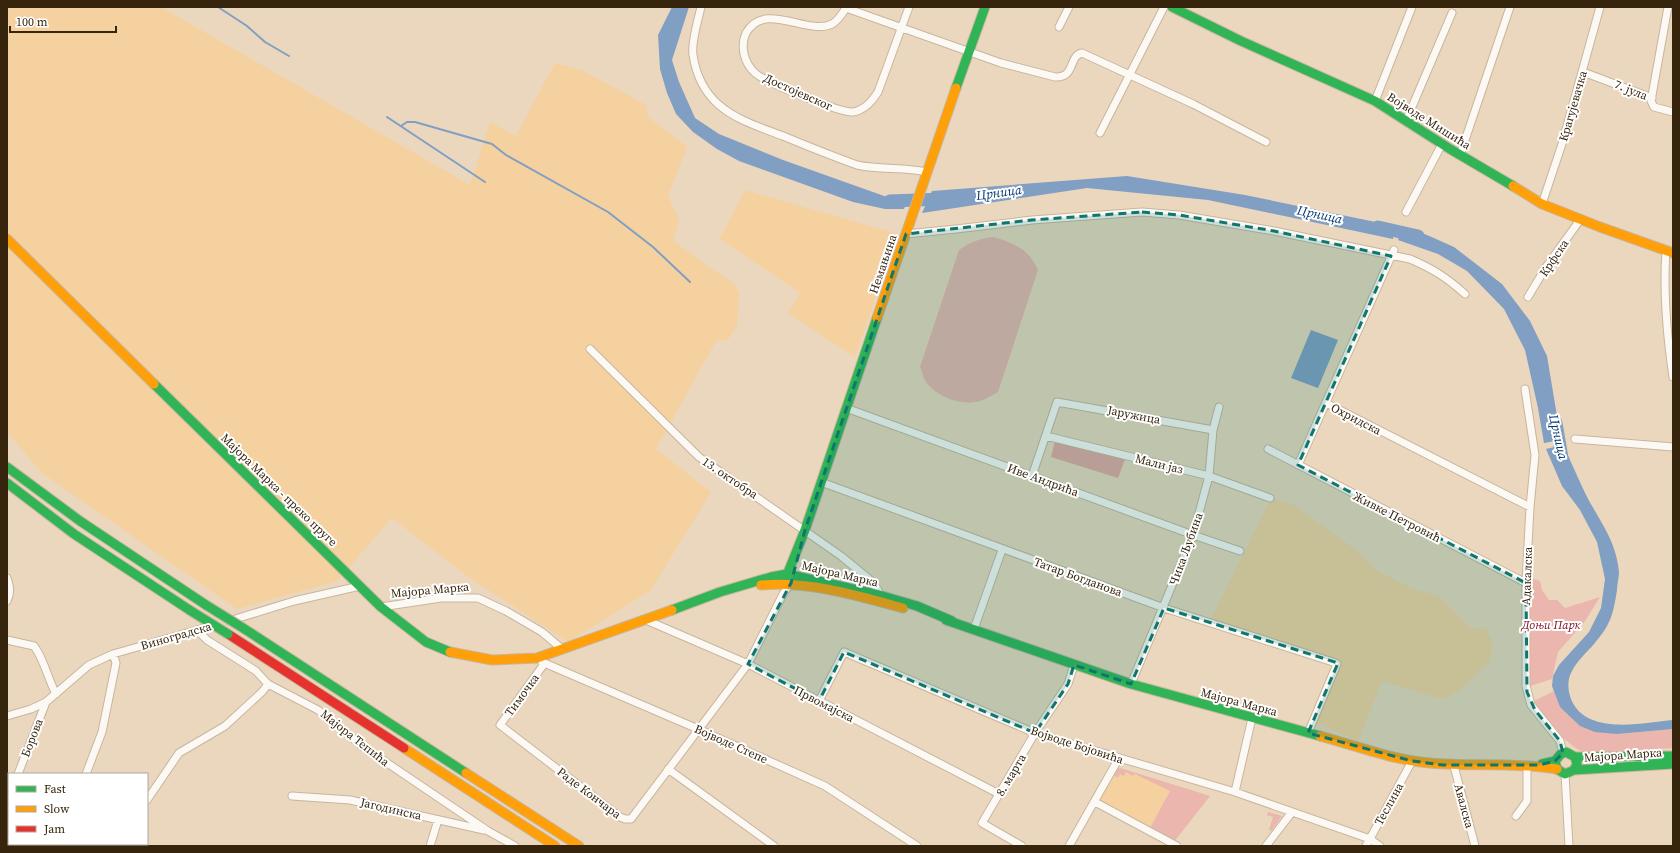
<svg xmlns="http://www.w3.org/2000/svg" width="1680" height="853" font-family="'Source Serif 4',serif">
<rect width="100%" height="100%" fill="#ebd7bd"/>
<!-- built -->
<path fill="#f5d19f" d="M7,7H161L470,185L490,122L516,136L555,63L582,70L646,105L648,117L687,147L668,196L679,219L673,241L695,256L701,262L734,283L739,293L737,326L727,341L717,339L656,449L711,492L651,590L568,642L467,576L392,518L337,581L237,609L42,473L7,432Z
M745,190L898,234L855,357L788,313L800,293L720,239Z
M1271,499L1292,504L1356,550L1377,571L1413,589L1439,596L1471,628L1486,629L1492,642L1490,661L1460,690L1442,699L1382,681L1358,741L1316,723L1340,664L1210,622Z
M1120,768L1210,796L1173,843L1097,799L1114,770Z"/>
<!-- green -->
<path fill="#eab6ad" d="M994,237C1015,244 1029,249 1038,270L998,392C992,395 986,399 980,401C961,406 938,398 926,382C923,378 922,371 920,367L959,250C970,242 981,238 994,237Z
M1529,578L1540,581L1542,590L1549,600H1557L1565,608L1600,597L1585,621L1558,652L1552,679L1530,686L1528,602Z
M1554,691L1560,707L1617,734L1673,729V748L1588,753C1568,750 1545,717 1534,701Z
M1120,768L1210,796L1173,843L1149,830L1170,791L1135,774L1133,776L1126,772L1124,776L1120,774L1118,778L1112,774L1114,770Z
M1268,812L1282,816L1271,831L1269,830L1273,817L1267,815Z"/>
<!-- forest -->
<path fill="#e3a8a0" d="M1055,441L1125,459L1118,478L1051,457Z"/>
<!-- water -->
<path fill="#819ec3" d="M672,7H689L672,60L679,82L695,118L719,134L783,160L887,197H908L904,209H885L853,202L739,161L717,149L693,132L676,114L667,93L660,69L658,35Z
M1127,176L1245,195L1395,226L1393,239L1208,200L1087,188L922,213L932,191Z
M1404,227L1427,235L1454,247L1502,284L1530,321L1547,356L1561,440L1544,443L1538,408L1525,350L1504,309L1467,271L1438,254L1398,240Z
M1311,330L1338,340L1318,388L1291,378Z
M1563,445C1571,462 1578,478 1586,495C1600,522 1616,540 1619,572C1619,578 1617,584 1617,590C1613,615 1611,624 1594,644C1586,653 1576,662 1571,673C1567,681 1568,691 1571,699C1586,736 1642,723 1673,720V729L1617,734L1595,732L1580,726L1560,707L1552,686L1553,676L1559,665L1589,632L1601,608L1605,579L1597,542L1580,510L1562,486L1546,449Z"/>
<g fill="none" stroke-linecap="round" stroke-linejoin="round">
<!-- stream -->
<path stroke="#819ec3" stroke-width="2" d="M218,7L247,26L265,42L289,56
M387,117L485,182
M401,126L407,122H415L492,144L506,155L608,212L653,247L690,282"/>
<!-- river -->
<path stroke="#819ec3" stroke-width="13" d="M890,201L944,199
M1378,227L1418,236
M1556,423L1562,458L1564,463"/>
<!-- street casing -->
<g stroke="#c7b69e" stroke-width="9">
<path id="street" d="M701,7C698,20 691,42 693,55C696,75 704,92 719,105C736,120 762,128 783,136C807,146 832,156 857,165C880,170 904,167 927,172
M1668,7L1651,101L1654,107L1673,112
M846,8L1001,63L1055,77C1076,78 1068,56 1082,53L1193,104L1266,142
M846,8C842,14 838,21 832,24C807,36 765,0 746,33C740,46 744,63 755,73C765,82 840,113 853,112C865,110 872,101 878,92L909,7
M1059,27L1069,7
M1583,72L1652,98
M1375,101L1412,7
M1406,121L1452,13
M1100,133L1164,7
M1460,155L1510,7
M1542,204L1562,144L1600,7
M1406,212L1442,144
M906,234L956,229L1032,220L1142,212L1179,215L1274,231L1410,259C1433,269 1446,277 1465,294
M1666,251C1663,292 1667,336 1673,377
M1528,297L1546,267L1580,220
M590,349L699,457L841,556L869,579L878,590L879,595
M1525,389L1535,455L1530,507L1526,583V686L1531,705L1560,741L1563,753
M1326,403L1530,507
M846,408L1193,535L1240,551
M1046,436L1209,476L1270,498
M1575,439L1673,447
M1268,449L1526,583
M1298,465L1394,250
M1032,476L1057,402L1213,430
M821,482L1164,608L1333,662L1337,664L1308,733
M7,578C10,587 11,593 7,601
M381,607L441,598H478L506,611L542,632L562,649
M646,620L748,664L999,794
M229,621L294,601L360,586
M974,629L1002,550
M197,630L207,640L256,671L268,684L318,710L362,746L488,831L515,846
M7,640L34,646C44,659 48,679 56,694
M542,662L698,729L825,786L917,846
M544,664L500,725L620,817L625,819H631L748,664L783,594L791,583
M1131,684L1193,535L1209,476L1213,430L1219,407
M819,701L844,652L1035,733L1235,792L1370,839L1380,846
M7,716L31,709L46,702L89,665L113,654L215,625
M1454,766L1475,846
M668,769L774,846
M18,774L46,702
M86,774L102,732L116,663L113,654
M1565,774L1569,846
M7,786H9
M1235,792L1252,718
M292,796L350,800L484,830
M147,800L179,753L225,726L262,692L268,684
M1095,802L1177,846
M1516,816L1527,801V765
M130,846L131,844
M430,846L438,820
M1022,846L982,823L1035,733L1068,684L1074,665
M1069,846L1119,758
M1266,846L1292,812
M1366,846L1412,761"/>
</g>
<!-- fast casing -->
<g stroke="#c7b69e" stroke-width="11">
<path id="fast" d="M1172,7L1241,41L1375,101L1450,149L1513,186
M956,88L985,7
M154,384L381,607L426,642L450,652
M7,467L80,521L206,605
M7,483L74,534L191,611
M785,580L805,530L877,318
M672,610L720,592L771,577L787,574L879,595L917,606L952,621
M946,620L1131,684L1320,736
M243,628L466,773
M1575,757L1673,756
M1542,764L1555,761L1561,754L1566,752L1575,757L1577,764L1574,770L1565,774L1557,769L1555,761
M1574,770L1673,764"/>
</g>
<!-- slow casing -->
<g stroke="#c7b69e" stroke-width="11">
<path id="slow" d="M1513,186L1542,204L1600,227L1673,253
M7,239L154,384
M877,318L956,88
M761,585C810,581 856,595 903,608
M450,652L492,660L537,658L672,610
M1320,736C1356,746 1393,760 1430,763C1472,767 1515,762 1557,769
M404,748L555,846
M466,773L579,846"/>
</g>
<!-- jam casing -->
<g stroke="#c7b69e" stroke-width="11">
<path id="jam" d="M228,634L404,748"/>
</g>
<!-- street -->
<use href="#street" stroke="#fcf9f5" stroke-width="7"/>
<!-- fast -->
<use href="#fast" stroke="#30b455" stroke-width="9"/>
<!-- slow -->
<use href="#slow" stroke="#ff9f0a" stroke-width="9"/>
<!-- jam -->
<use href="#jam" stroke="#e5322d" stroke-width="9"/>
<!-- fast-bridge casing -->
<g stroke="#c7b69e" stroke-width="11" stroke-linecap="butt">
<path id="fast-bridge" d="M206,605L243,628
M191,611L228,634"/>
</g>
<!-- fast-bridge -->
<use href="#fast-bridge" stroke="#30b455" stroke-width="9"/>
</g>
<!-- marked area -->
<path fill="#0f766e" fill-opacity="0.2" stroke="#0f766e" stroke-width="3" stroke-dasharray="8 5" stroke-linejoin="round" d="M1142,212L1179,215L1274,231L1391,256L1298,465L1526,583L1527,692L1535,710L1560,741L1563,753L1555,761L1539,765H1443L1412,761L1308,733L1338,663L1164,608L1131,684L1074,665L1068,684L1035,733L844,652L819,701L748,664L791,583L805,530L906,234L1032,220Z"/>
<g text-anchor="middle" stroke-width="4" stroke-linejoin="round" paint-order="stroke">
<!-- street labels -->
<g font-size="12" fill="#36250c" stroke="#fff">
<text transform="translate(1631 90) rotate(22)" y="4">7. јула</text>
<text transform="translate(798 92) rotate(24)" y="4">Достојевског</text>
<text transform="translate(1573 106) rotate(-74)" y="4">Крагујевачка</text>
<text transform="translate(1429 121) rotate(32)" y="4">Војводе Мишића</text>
<text transform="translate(1554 258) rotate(-56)" y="4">Крфска</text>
<text transform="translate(883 264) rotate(-71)" y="4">Немањина</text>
<text transform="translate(1134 415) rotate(11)" y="4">Јаружица</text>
<text transform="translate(1356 419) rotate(27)" y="4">Охридска</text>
<text transform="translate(1159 464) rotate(14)" y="4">Мали јаз</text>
<text transform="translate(730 478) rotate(34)" y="4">13. октобра</text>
<text transform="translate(1043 480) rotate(20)" y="4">Иве Андрића</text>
<text transform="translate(279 490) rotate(44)" y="4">Мајора Марка - преко пруге</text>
<text transform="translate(1397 517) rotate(27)" y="4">Живке Петровић</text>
<text transform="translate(1186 549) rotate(-70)" y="4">Чика Љубина</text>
<text transform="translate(840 574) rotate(13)" y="4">Мајора Марка</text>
<text transform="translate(1527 576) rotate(-88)" y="4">Адакалска</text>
<text transform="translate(1078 577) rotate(20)" y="4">Татар Богданова</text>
<text transform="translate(430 590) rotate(-5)" y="4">Мајора Марка</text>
<text transform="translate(176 636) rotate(-16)" y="4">Виноградска</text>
<text transform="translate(522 695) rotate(-54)" y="4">Тимочка</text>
<text transform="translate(1239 702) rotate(15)" y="4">Мајора Марка</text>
<text transform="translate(824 704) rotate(27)" y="4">Првомајска</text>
<text transform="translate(32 738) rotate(-69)" y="4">Борова</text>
<text transform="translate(355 738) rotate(38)" y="4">Мајора Тепића</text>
<text transform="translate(731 744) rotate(24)" y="4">Војводе Степе</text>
<text transform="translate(1077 745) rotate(18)" y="4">Војводе Бојовића</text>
<text transform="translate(1623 755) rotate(-4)" y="4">Мајора Марка</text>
<text transform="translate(1011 775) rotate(-59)" y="4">8. марта</text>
<text transform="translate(589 793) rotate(37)" y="4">Раде Кончара</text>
<text transform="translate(1389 804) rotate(-61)" y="4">Теслина</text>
<text transform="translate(1464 806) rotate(75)" y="4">Авалска</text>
<text transform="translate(391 809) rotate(13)" y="4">Јагодинска</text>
</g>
<!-- park labels -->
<g font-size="12" font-style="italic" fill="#80122b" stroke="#fff">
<text x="1551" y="629">Доњи Парк</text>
</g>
<!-- water labels -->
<g font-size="13" font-style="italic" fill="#013671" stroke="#fff">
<text transform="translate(999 192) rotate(-8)" y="5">Црница</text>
<text transform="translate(1320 214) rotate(12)" y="5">Црница</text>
<text transform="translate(1559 437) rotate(77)" y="5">Црница</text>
</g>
</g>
<!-- border -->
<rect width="1680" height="853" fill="none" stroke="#36250c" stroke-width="16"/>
<!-- legend -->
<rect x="8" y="773" width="140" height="72" fill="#ffffff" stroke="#afa89e"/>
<rect x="16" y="786" width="20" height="6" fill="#30b455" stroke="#afa89e"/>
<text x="44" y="793" font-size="12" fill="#36250c">Fast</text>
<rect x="16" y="806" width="20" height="6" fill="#ff9f0a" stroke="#afa89e"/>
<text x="44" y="813" font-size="12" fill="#36250c">Slow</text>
<rect x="16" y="826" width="20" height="6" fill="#e5322d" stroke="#afa89e"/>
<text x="44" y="833" font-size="12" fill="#36250c">Jam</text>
<!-- scale -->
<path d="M10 26v6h106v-6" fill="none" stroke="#36250c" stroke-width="2"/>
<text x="16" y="26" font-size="12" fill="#36250c" stroke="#ffffff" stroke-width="3" paint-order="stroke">100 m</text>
</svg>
